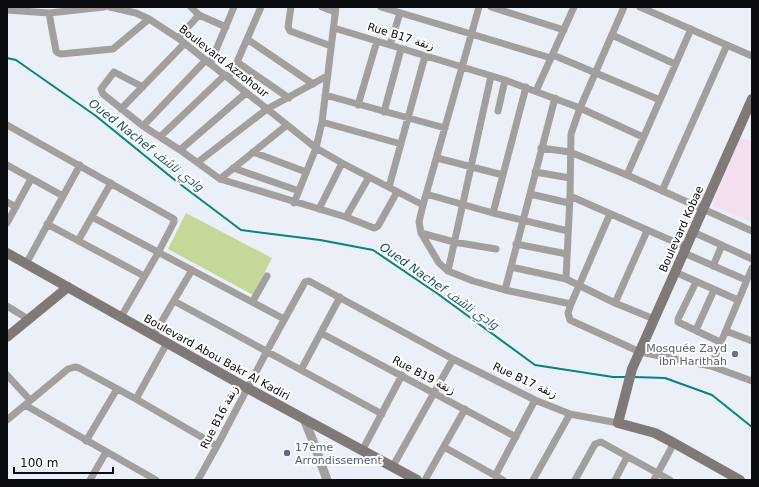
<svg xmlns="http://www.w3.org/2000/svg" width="759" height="487" font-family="'DejaVu Sans',Cairo,sans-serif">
<rect width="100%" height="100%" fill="#ebf0f8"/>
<!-- education -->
<path fill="#f3dfef" d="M739,137L752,142V222L712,206Z"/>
<!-- green -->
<path fill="#c6d899" d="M186,213L272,258L253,295L168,249Z"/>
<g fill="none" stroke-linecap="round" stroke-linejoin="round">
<!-- stream -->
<path stroke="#078284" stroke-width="2" d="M7,58L16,60L96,116L176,181L241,230L320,240L373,250L438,294L535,365L613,377H627
M634,377L665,378L712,395L752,427"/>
<!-- minor -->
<path stroke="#a49f9f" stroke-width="7" d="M110,7L136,13L149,19L178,38L316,148L342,163L423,205
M191,7L199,15L226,27
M291,7L288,27L290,31L331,46
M322,7L335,12
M381,7L551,58
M479,7L423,205L419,222L421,233L439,263L448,271L473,281L505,290L571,304
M491,7L564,30
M640,7L752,56
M7,10L49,13L104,7
M49,13L56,51L58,53L61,54L113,49L149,19
M334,28L505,80L580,108L643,137
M612,35L675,64
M178,38L199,15
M247,39L313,84
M390,45L400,13
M553,55L660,100
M237,62L289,98
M210,64L234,7
M228,78L237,62L261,7
M143,87L114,72L101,89L103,94L143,126L180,150L220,179L346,217L374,228L378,226L397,192
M536,91L574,7
M325,95L445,128
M358,105L377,41
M121,109L184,44
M498,111L505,80
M384,112L401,49
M322,122L401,144
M7,125L174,219V222L158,253L121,317
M143,126L206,60
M160,137L225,75
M541,148L570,152L627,175L752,231
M180,150L246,93
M253,152L306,172
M437,158L503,175
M198,162L267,109L327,76
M7,165L63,196
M233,168L299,191
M535,172L570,178
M627,175L691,29
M220,179L287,125
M389,187L425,56
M662,191L727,45
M426,194L493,213L568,231
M530,194L569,203
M570,196L686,247
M7,202L16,207
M294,203L316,148L322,122L336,7
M319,209L342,163
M493,213L526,87
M610,214L571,304L568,313L570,320L640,352L711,366L752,381
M92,217L284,319
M346,217L369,177
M7,223L31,179
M47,224L144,276
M693,232L752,259
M421,233L454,242L496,249
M78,241L111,183
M516,244L567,254
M684,253L746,280
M26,264L80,165
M713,266L722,245
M511,267L566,279L615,303L654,319
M448,271L491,76
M675,272L738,300
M566,279L570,196L571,134L580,108L624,7
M696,282L678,319V322L720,342
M505,290L555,98
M174,301L382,414
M253,301L267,276
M615,303L647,231
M7,306L28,319
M696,330L714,290
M726,331L752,341
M321,333L516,437
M153,336L192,270
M711,366L752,268
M301,370L340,297
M7,375L30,400
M136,399L167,343
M25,405L156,480
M7,420L68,369L75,367L79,368L136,399L217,446
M86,441L117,389
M444,447L503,480
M362,451L402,375
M393,466L453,359
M495,476L535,400
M90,480L106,452
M198,480L217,446L267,351L305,282L309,281L453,359L535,400L570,414L618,423
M425,480L465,409
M533,480L570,414
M575,480L595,444L601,442L670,480
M615,480L627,457
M654,480L674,443"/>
<!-- tertiary -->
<path stroke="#a49f9f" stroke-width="9" d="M304,419L313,441L327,480"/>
<!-- secondary -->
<path stroke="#7f7978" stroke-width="10" d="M7,253L247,388L417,480
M7,337L68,287
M740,480L674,443L655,433L618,423L632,369L752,99"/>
</g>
<!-- markers -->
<circle fill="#6b7280" stroke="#fff" stroke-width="1.5" cx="735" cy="354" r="4"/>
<circle fill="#5c6f8a" stroke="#fff" stroke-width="1.5" cx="287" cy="453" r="4"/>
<g text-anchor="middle" stroke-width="4" stroke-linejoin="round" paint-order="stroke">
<!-- street labels -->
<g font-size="11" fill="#0b0c0f" stroke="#fff">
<text transform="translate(401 36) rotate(17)" y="4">Rue B17 زنقة</text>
<text transform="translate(224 61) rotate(38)" y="4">Boulevard Azzohour</text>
<text transform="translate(681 229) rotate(-66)" y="4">Boulevard Kobae</text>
<text transform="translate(217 357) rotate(29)" y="4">Boulevard Abou Bakr Al Kadiri</text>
<text transform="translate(424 375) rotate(28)" y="4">Rue B19 زنقة</text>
<text transform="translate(525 380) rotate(25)" y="4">Rue B17 زنقة</text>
<text transform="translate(219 417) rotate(-63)" y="4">Rue B16 زنقة</text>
</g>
<!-- worship labels -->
<g font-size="11" fill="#5b616d" stroke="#fff" text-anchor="end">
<text x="727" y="352">Mosquée Zayd<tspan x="727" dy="13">ibn Harithah</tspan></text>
</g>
<!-- service labels -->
<g font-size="11" fill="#4e5e75" stroke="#fff" text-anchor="start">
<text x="295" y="451">17ème<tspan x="295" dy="13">Arrondissement</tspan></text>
</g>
<!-- water labels -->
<g font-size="12" font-style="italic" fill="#1a5556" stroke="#fff">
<text transform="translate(146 145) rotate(38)" y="4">Oued Nachef وادي ناشف</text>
<text transform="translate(439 286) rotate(35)" y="4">Oued Nachef وادي ناشف</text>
</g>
</g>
<!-- border -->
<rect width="759" height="487" fill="none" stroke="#0b0c0f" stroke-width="16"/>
<!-- scale -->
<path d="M14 467v6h99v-6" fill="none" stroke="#0b0c0f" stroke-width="2"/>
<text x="20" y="467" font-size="12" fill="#0b0c0f" stroke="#ffffff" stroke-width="3" paint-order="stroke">100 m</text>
</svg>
